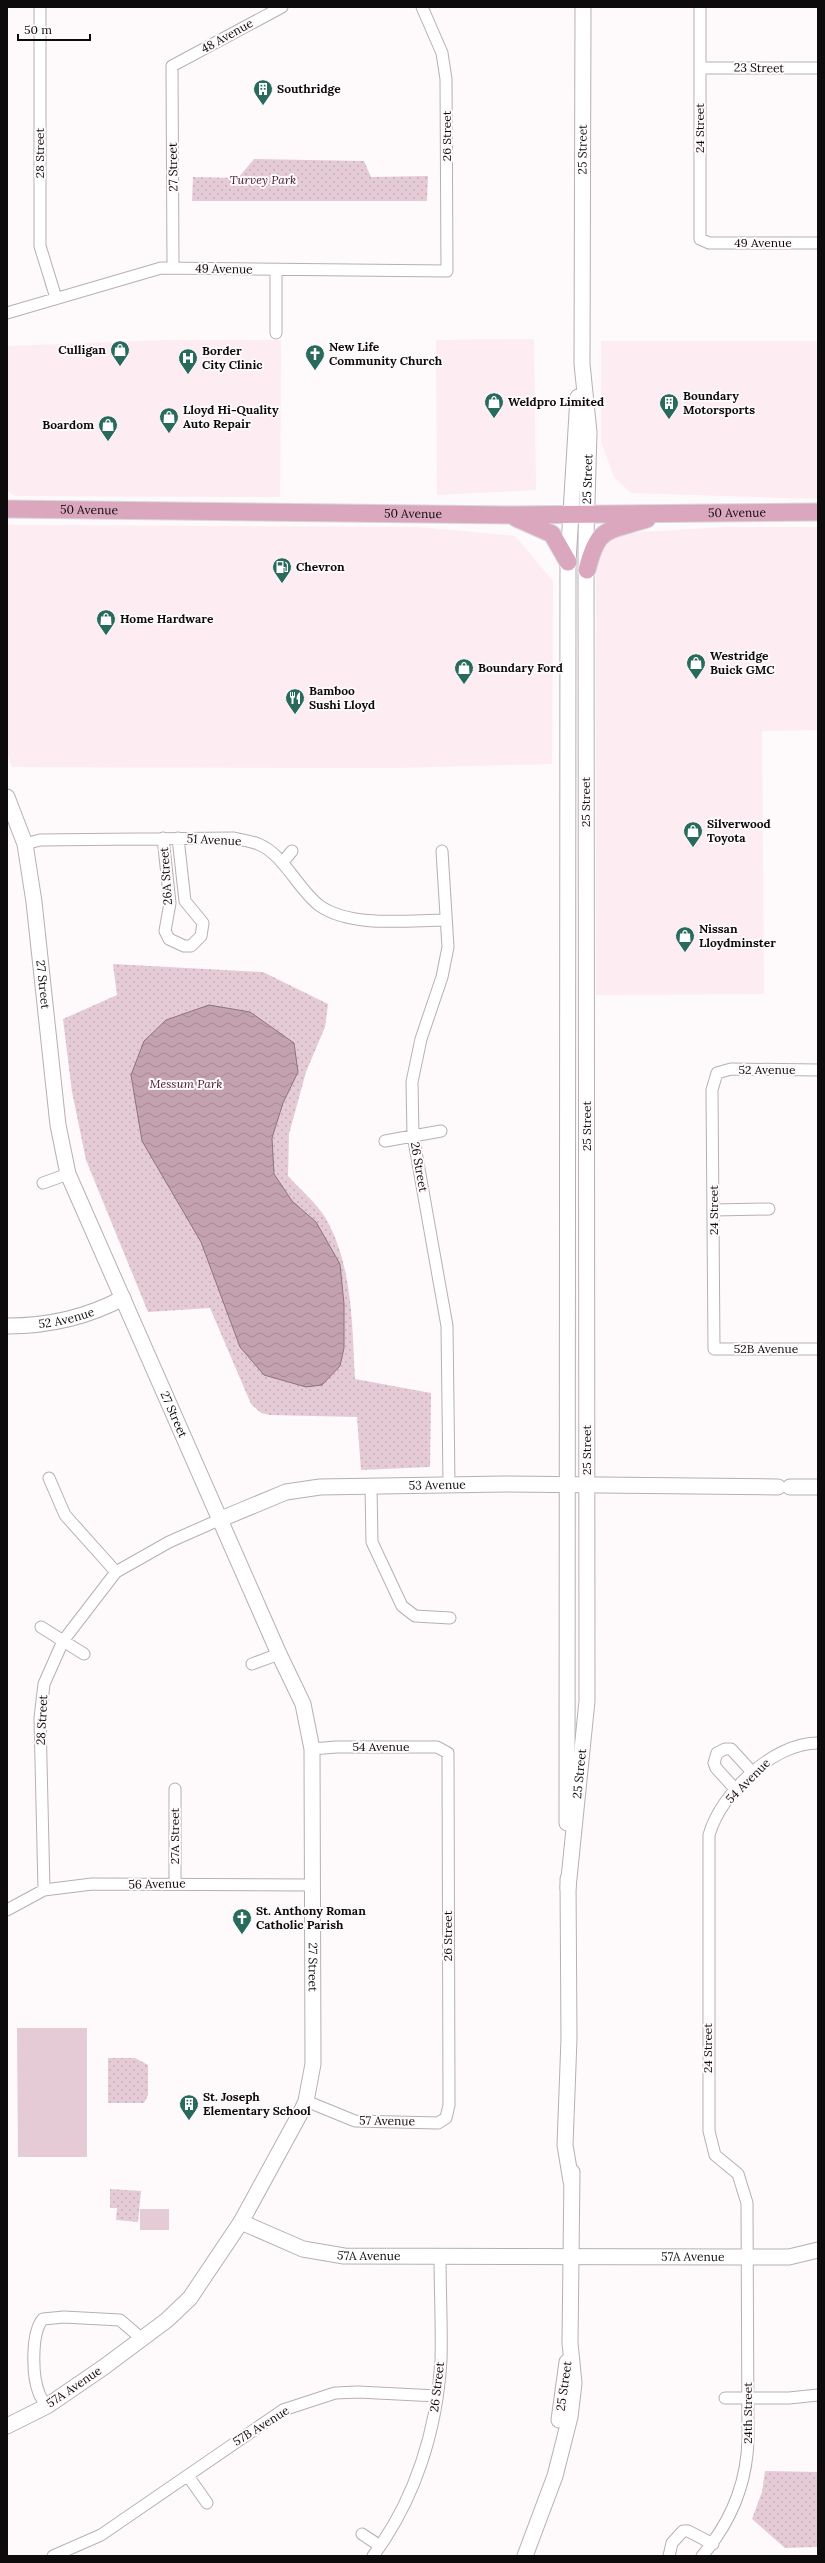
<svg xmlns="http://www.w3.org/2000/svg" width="825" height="2563" font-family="Lora,serif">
<defs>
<pattern id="park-dots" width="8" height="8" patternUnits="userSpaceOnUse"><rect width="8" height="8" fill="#e5cbd5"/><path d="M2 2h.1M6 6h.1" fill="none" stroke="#c3adb6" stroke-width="1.8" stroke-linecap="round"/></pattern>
<pattern id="water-waves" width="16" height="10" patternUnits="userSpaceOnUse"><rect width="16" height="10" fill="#c3a1ae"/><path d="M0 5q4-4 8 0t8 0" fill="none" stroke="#a68994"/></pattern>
</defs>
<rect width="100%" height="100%" fill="#fef9fb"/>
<!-- built -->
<path fill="#fdecf2" d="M534,339L536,490L437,495L436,340Z
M169,340H281L280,497L15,496L7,491V346Z
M601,341H818V499L631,493L614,477L601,442Z
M7,525L418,527L515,536L553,581L552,764L393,768L12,767L7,753Z
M726,527H818V730L762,731L764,994L596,995V559L604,542L626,533Z"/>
<!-- park -->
<path fill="url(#park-dots)" d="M254,159L364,161L371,177L428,176L427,201H192L193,177L238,178Z
M113,964L263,972L328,1004L325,1027L306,1072L289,1134L288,1176C300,1189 316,1203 325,1217C353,1265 352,1325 355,1379L431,1393L430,1467L361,1470L357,1417L270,1415L261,1413L251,1404L210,1308L148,1312L86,1160L72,1092L63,1019L117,995Z
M108,2058H135L148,2065V2095L144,2103H108Z
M110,2189L141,2191L138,2222L116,2220L117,2208H110Z
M765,2471L818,2472V2547L785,2548L752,2519L762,2492Z"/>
<!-- pitch -->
<path fill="#e5cbd5" d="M17,2028H87V2157H18Z
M140,2209H169V2230H140Z"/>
<!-- water -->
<path fill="url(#water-waves)" stroke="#8d747d" d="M209,1005L250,1012L294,1043L298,1072L283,1103L272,1138L274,1174L292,1201L316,1222L340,1264L344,1304V1348L340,1366L322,1385L306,1387L264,1375L240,1347L201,1242L142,1141L131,1075L144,1041L166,1020Z"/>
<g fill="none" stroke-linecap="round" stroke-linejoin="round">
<!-- street casing -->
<g stroke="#b7b0b3" stroke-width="13">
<path id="street" d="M40,7V246L56,298
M700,7V239L709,243H818
M700,68H818
M173,268L172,66L282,7
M276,271V333
M7,313L161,268L447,271L446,79L442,53L422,7
M163,838L170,903L165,931L169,939L184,946H191L201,936L203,923L185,901L178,838
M25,844L40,840L234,838C242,840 251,841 258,844C284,854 298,890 320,906C352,928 409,920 446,920
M442,851L448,947L442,977L421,1039L412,1082L413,1135L447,1326L449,1485
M282,863L292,851
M818,1070L731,1069L717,1073L712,1090L714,1349H818
M385,1141L441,1131
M43,1183L68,1174
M714,1210L769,1209
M49,1478L65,1515L116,1572
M371,1487L372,1542L402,1606L415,1616L450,1618
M41,1627L84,1654
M252,1664L279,1654
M736,1790L716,1768L714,1763L717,1753L725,1749H731L753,1773
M175,1883V1789
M44,1890L40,1718L44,1684L63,1641L116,1572L169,1542L221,1519
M7,1910L44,1890L92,1884L312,1885
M306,2101L355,2121L438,2123L446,2118L449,2105L448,1753L437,1747H336L312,1749
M725,2398H789L818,2395
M47,2406C44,2402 40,2397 39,2393C32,2376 31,2332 43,2319L64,2317L120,2320L142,2339
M188,2476L207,2503
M362,2534L380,2546
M53,2556L101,2535L283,2410L335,2393L358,2392L437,2396
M373,2556C415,2500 437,2430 441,2360C442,2326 440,2291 440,2257
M669,2556L672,2543L683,2531H688L713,2544
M702,2556C731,2522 747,2484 748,2439L747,2203L738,2174L715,2155L709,2131V1835C721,1793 773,1743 818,1743"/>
</g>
<!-- secondary casing -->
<g stroke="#b7b0b3" stroke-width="17">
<g id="secondary">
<path id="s1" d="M7,797L25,844L34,902L58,1125L68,1174L279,1654L303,1704L312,1749L313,2064L306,2101L301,2112L241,2222L190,2298L167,2320L104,2367L47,2406L7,2426"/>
<path id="s2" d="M7,1326C49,1326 86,1318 123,1298"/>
<path d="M790,1487H818"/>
<path id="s3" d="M221,1519L286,1492L320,1487L505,1484L778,1487"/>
<path d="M567,1823L568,562L578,397"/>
<path d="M568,1879L569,2039L565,2145L571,2181"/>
<path id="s4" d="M568,1888L587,1701L586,537L589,432L582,364L583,7"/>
<path id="s5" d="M241,2222L303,2249L344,2256L747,2257H789L818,2250"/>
<path d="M559,2420L567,2362"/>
<path d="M525,2556L555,2476L570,2417L574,2383L570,2343L572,2172"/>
</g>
</g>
<!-- primary casing -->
<g stroke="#d8d8d8" stroke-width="19">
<g id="primary">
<path id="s6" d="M7,509L510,515L818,512"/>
<path d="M516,518L552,534L568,562"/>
<path d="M587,570C598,526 606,532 647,519"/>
</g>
</g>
<!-- street -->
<use href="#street" stroke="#fff" stroke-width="11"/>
<!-- secondary -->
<use href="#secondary" stroke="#fff" stroke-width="15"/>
<!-- primary -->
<use href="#primary" stroke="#daa7be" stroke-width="17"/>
</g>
<!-- icons -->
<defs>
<g id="building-pin" transform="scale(1)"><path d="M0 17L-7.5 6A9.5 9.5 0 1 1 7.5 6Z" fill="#286b5d" stroke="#fef9fb"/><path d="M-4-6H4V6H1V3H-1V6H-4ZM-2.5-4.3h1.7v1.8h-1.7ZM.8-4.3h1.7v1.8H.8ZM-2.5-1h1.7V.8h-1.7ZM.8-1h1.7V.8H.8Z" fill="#fff"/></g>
<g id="shop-pin" transform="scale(1)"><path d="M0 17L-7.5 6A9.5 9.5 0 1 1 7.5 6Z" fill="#286b5d" stroke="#fef9fb"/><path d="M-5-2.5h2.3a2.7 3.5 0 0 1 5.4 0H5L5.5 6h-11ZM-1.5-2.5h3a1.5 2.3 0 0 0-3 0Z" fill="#fff"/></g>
<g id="church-pin" transform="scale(1)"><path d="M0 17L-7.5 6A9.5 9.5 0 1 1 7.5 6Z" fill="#286b5d" stroke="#fef9fb"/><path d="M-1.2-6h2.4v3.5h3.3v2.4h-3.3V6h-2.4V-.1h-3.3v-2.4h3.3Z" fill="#fff"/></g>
<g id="hospital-pin" transform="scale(1)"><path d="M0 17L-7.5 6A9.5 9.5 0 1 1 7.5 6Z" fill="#286b5d" stroke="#fef9fb"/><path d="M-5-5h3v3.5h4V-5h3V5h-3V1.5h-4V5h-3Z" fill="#fff"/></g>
<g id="fuel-pin" transform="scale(1)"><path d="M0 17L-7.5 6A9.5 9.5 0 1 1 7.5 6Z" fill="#286b5d" stroke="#fef9fb"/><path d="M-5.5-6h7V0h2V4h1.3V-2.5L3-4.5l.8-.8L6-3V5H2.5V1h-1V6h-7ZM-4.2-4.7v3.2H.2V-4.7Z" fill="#fff"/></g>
<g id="restaurant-pin" transform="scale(1)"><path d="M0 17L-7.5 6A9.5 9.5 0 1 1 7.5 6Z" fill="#286b5d" stroke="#fef9fb"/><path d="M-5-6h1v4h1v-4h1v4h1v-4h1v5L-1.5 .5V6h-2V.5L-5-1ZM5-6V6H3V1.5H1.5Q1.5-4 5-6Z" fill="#fff"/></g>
</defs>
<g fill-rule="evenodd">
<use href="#building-pin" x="263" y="89"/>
<use href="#shop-pin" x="120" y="350"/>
<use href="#church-pin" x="315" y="354"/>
<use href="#hospital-pin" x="188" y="358"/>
<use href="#shop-pin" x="494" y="402"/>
<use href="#building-pin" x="669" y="403"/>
<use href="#shop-pin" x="169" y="417"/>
<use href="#shop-pin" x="108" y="425"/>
<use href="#fuel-pin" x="282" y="567"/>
<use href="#shop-pin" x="106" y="619"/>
<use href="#shop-pin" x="696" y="663"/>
<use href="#shop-pin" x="464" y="668"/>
<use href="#restaurant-pin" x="295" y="698"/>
<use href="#shop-pin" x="693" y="831"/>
<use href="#shop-pin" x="685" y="936"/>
<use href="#church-pin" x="242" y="1918"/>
<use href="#building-pin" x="189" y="2104"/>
</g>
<g text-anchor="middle" stroke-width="4" stroke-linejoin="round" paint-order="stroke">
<!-- street labels -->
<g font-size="12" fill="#0e0b0c" stroke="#fef9fb">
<text transform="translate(227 36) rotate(-29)" y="4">48 Avenue</text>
<text transform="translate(759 68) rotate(1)" y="4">23 Street</text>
<text transform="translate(700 128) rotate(-90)" y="4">24 Street</text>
<text transform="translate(447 136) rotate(-90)" y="4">26 Street</text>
<text dy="4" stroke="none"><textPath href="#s4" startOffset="1740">25 Street</textPath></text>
<text transform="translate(40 153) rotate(-90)" y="4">28 Street</text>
<text transform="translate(173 167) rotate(-91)" y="4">27 Street</text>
<text x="763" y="247">49 Avenue</text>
<text transform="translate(224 269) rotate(1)" y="4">49 Avenue</text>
<text dy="4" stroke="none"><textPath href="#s4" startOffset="1410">25 Street</textPath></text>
<text dy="4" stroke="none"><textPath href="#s6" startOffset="82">50 Avenue</textPath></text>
<text dy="4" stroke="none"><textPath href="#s6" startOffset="730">50 Avenue</textPath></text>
<text dy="4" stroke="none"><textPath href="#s6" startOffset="406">50 Avenue</textPath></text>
<text transform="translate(586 802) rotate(-90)" y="4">25 Street</text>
<text transform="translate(214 840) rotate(3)" y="4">51 Avenue</text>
<text transform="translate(166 876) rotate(-94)" y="4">26A Street</text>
<text dy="4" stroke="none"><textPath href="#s1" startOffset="192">27 Street</textPath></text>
<text x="767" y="1074">52 Avenue</text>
<text transform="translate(587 1126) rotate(-90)" y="4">25 Street</text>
<text transform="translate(419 1167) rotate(80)" y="4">26 Street</text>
<text transform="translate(714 1210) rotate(-90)" y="4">24 Street</text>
<text dy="4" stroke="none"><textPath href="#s2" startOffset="60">52 Avenue</textPath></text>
<text x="766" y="1353">52B Avenue</text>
<text dy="4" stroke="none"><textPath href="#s1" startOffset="646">27 Street</textPath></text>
<text transform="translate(587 1450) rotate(-90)" y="4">25 Street</text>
<text dy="4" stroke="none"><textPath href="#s3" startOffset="222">53 Avenue</textPath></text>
<text transform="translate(42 1720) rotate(-87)" y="4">28 Street</text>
<text x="381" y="1751">54 Avenue</text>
<text dy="4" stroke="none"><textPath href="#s4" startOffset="115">25 Street</textPath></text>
<text transform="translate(748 1781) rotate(-45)" y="4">54 Avenue</text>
<text transform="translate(175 1836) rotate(-90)" y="4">27A Street</text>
<text transform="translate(157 1884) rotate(-1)" y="4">56 Avenue</text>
<text transform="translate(448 1936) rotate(-90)" y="4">26 Street</text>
<text dy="4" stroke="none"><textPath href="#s1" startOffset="1227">27 Street</textPath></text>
<text transform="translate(708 2048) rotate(-90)" y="4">24 Street</text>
<text transform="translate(387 2121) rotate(1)" y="4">57 Avenue</text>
<text dy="4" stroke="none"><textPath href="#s5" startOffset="134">57A Avenue</textPath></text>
<text dy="4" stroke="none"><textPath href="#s5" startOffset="458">57A Avenue</textPath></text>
<text transform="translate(564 2386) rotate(-82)" y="4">25 Street</text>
<text transform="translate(74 2387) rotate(-34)" y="4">57A Avenue</text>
<text transform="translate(437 2387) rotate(-83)" y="4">26 Street</text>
<text transform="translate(748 2413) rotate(-90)" y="4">24th Street</text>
<text transform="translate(261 2426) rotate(-32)" y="4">57B Avenue</text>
</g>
<!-- poi labels -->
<g font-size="12" font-weight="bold" fill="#0e0b0c" stroke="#fef9fb" text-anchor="start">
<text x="277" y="93">Southridge</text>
<text x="329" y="351">New Life<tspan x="329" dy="14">Community Church</tspan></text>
<text x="106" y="354" text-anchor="end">Culligan</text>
<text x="202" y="355">Border<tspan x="202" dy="14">City Clinic</tspan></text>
<text x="683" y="400">Boundary<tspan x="683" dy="14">Motorsports</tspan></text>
<text x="508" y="406">Weldpro Limited</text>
<text x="183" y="414">Lloyd Hi-Quality<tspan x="183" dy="14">Auto Repair</tspan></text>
<text x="94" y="429" text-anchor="end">Boardom</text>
<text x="296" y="571">Chevron</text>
<text x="120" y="623">Home Hardware</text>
<text x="710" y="660">Westridge<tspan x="710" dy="14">Buick GMC</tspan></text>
<text x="478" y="672">Boundary Ford</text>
<text x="309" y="695">Bamboo<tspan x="309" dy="14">Sushi Lloyd</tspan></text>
<text x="707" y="828">Silverwood<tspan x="707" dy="14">Toyota</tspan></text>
<text x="699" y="933">Nissan<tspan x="699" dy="14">Lloydminster</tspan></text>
<text x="256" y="1915">St. Anthony Roman<tspan x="256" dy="14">Catholic Parish</tspan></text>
<text x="203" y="2101">St. Joseph<tspan x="203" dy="14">Elementary School</tspan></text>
</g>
<!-- park labels -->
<g font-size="12" font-style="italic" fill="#44172d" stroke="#fef9fb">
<text x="263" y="184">Turvey Park</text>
<text x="186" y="1088">Messum Park</text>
</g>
</g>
<!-- border -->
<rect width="825" height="2563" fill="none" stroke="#0e0b0c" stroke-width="16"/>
<!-- scale -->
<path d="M18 34v6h72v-6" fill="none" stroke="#0e0b0c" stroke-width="2"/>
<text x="24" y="34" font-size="12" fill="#0e0b0c" stroke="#fef9fb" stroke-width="3" paint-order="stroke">50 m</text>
</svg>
